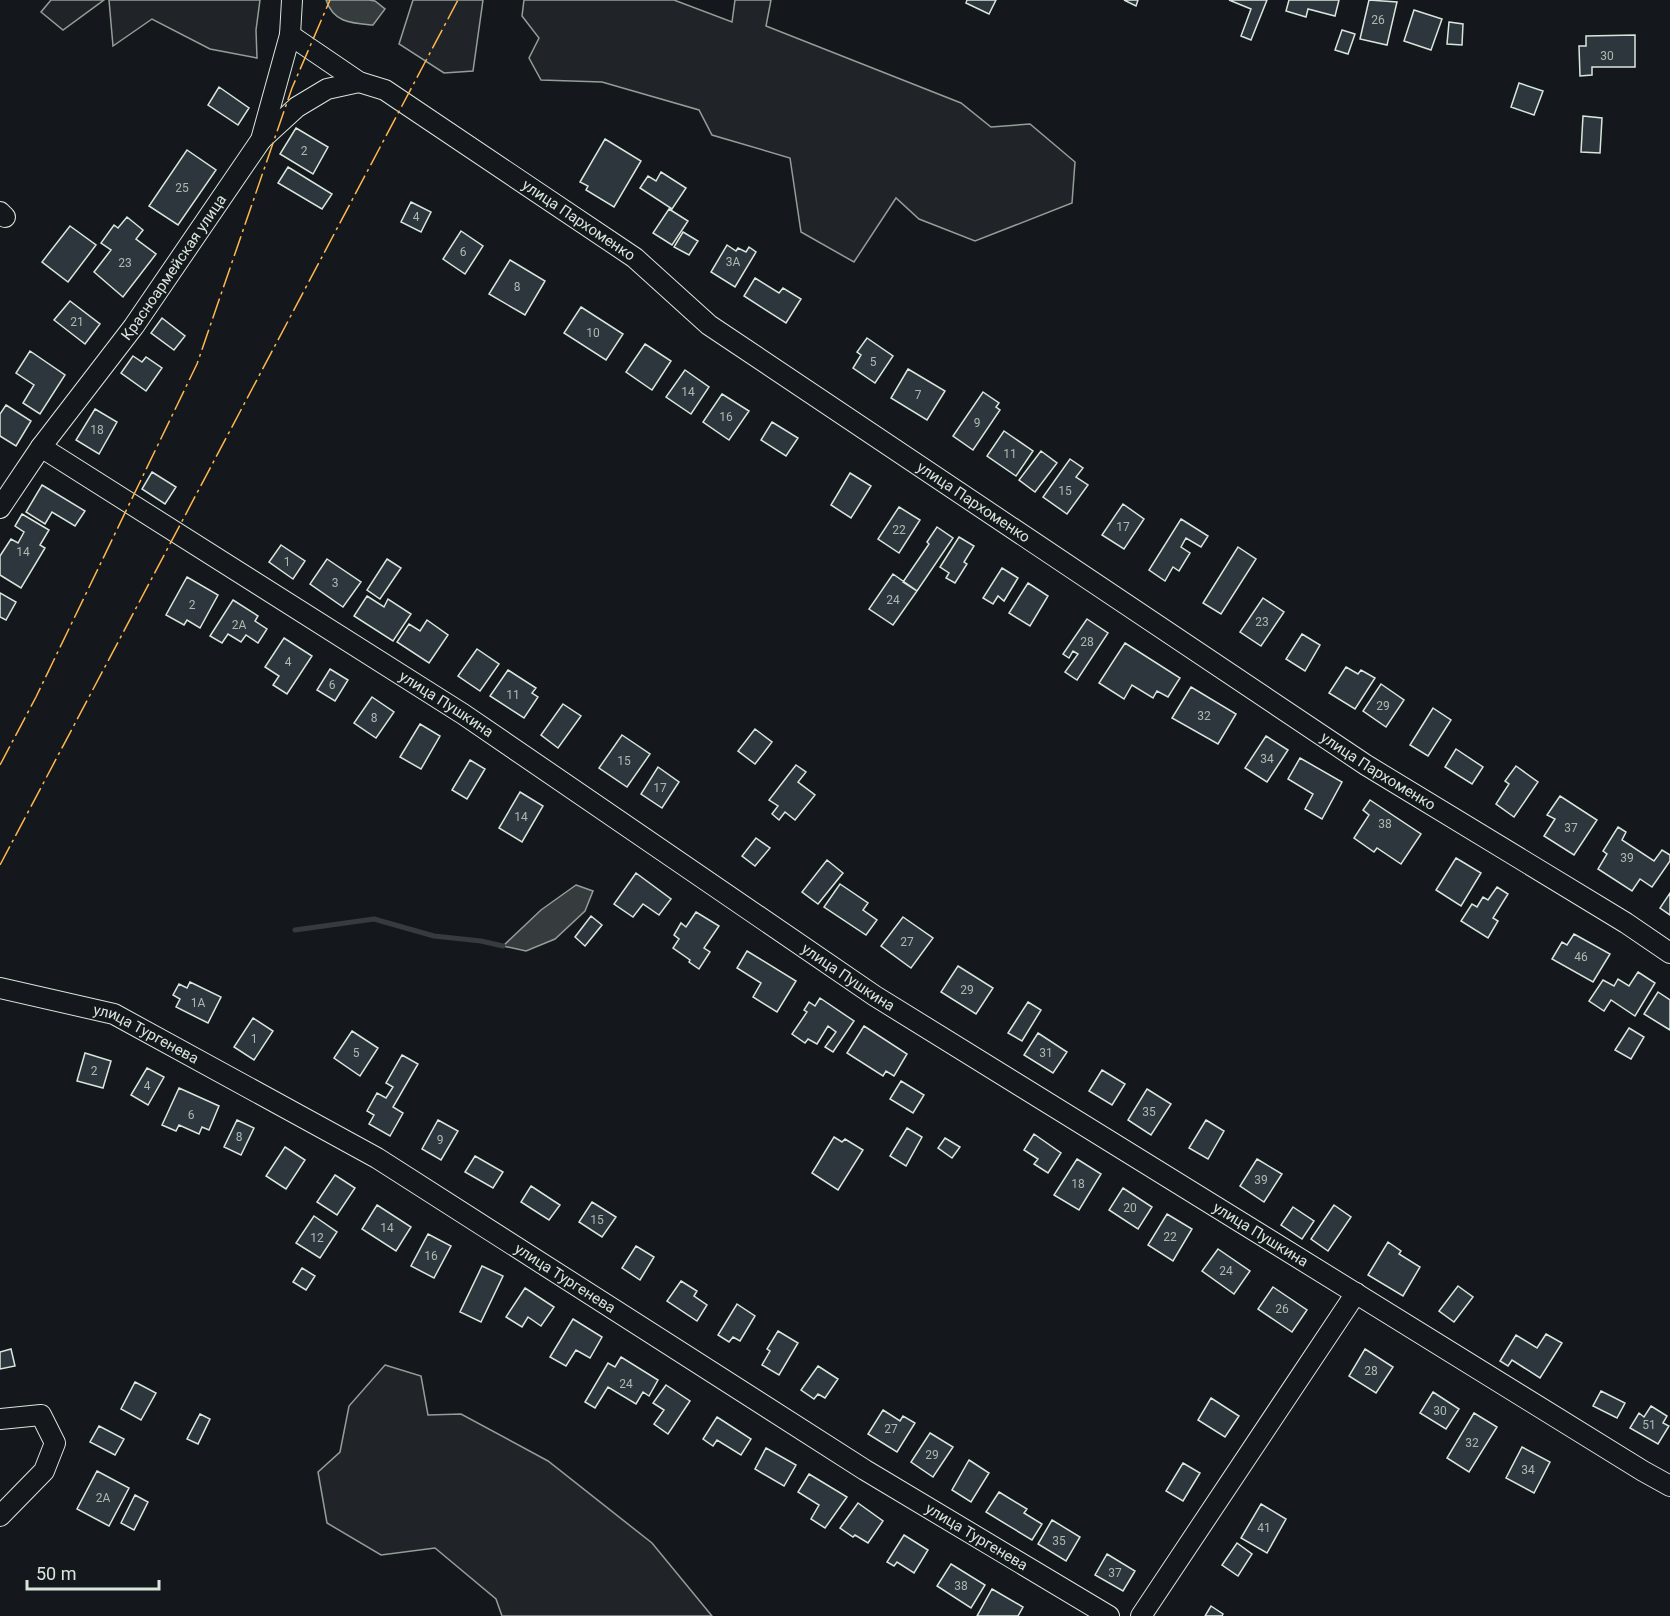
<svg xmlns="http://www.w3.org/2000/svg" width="1670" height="1616" font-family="Roboto,sans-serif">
<rect width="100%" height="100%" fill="#14181c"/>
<!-- green -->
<path fill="#202428" stroke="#939e99" stroke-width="1.5" d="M51,0H104L63,30L41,12Z
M109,0H260L256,30L257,58L210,49L152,19L113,46Z
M413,0H483L473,71L444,73L399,44Z
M524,0H674L732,22L735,0H771L766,26L961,103L991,127L1030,124L1075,162L1072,203L975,241L919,219L896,198L854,262L801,232L790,158L712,135L699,110L602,82L541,80L529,58L539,38L522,16Z
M385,1365L421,1376L428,1415L461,1414L548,1461L652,1543L712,1616H502L496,1599L435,1548L381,1555L327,1523L318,1472L340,1452L349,1406Z"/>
<!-- water -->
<path fill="#363b3e" stroke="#939e99" stroke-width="1.5" d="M326,0H369L375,1L385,9L373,25C351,23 334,23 326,0Z
M576,885L593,891L585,911L555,939L526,951L503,946L541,910Z"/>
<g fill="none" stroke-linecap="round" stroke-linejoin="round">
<!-- stream -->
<path stroke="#363b3e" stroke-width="5" d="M295,930L374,919L434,936L481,941L503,946"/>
</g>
<!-- building -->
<path fill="#2c363c" stroke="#d8e6dc" stroke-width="1.5" d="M967,0H996L989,14L966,3Z
M1124,0H1138L1136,6Z
M1267,0L1251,40L1241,36L1251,9L1229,0Z
M1289,0H1339L1335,16L1308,9L1306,17L1286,11Z
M1369,0L1397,2L1387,45L1360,39Z
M1414,10L1442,19L1431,50L1404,41Z
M1449,22L1463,24L1462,45L1447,44Z
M1342,30L1355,34L1348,54L1335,50Z
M1635,35V67H1592V75L1580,76L1579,46H1586V36Z
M1519,83L1543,91L1534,115L1511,107Z
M219,87L249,108L238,125L208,105Z
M1583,116L1602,118L1600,153L1581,152Z
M296,128L328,147L313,174L280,154Z
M605,139L641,161L614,207L586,190L588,186L580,182Z
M187,150L216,170L178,225L149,206Z
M288,167L332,194L322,209L278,183Z
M661,172L686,188L672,209L640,188L648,176L656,181Z
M411,202L431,212L421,232L401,222Z
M669,209L688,221L672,245L653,233Z
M127,217L143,230L136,239L156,254L123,297L94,272L111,250L101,243L114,225L118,228Z
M70,226L96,245L68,282L42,262Z
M461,231L483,246L465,274L443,259Z
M683,232L698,241L689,255L674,247Z
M727,245L736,251L738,248L746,252L749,247L756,252L735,287L711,272Z
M510,260L545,281L525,315L489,294Z
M755,278L779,293L783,288L801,299L786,323L744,296Z
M70,301L100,324L85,344L54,320Z
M581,307L623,334L606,360L564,333Z
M162,318L185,336L174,350L151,333Z
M867,338L893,356L875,383L853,368L861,355L857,352Z
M645,344L671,361L652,390L626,372Z
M30,351L65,375L40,414L23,403L34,385L16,373Z
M133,356L142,362L146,357L162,368L146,391L121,373Z
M908,369L945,391L927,420L891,398Z
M685,370L709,387L691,414L666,397Z
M983,392L999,403L996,407L1000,410L973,450L953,436Z
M722,394L749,411L729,440L703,422Z
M6,405L31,421L16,446L0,436V414Z
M95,409L117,422L99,454L76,440Z
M772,422L798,438L786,456L761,440Z
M1004,431L1033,451L1016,476L987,456Z
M1041,451L1057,463L1035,492L1019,480Z
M1070,459L1083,468L1076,477L1088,485L1067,514L1043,497Z
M152,472L176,487L165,504L142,489Z
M850,473L871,486L851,518L831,505Z
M42,485L85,511L75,526L52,512L45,524L26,512Z
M1123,504L1144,519L1124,549L1102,535Z
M899,507L920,520L899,553L878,539Z
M22,514L49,530L40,545L45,548L21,588L0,575V556L11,539L18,543L24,532L15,526Z
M1181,519L1208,536L1201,547L1186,538L1181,547L1190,553L1179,571L1173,567L1165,581L1149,570Z
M937,527L953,538L917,591L903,582L929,544L927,542Z
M959,537L974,546L964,562L967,564L955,583L946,578L949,573L940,567Z
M281,545L305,561L293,579L269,562Z
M1238,547L1256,559L1221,614L1203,603Z
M327,559L361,582L343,607L310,584Z
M387,559L401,568L380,599L367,590Z
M1002,568L1018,578L1004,601L998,596L993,604L983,598Z
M893,574L917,591L893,625L869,609Z
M187,577L218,595L200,628L187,620L184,625L166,615Z
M1028,583L1048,596L1030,626L1009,613Z
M0,593L16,602L6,620L0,617Z
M367,596L384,607L388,599L411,614L393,641L354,616Z
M1263,598L1284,612L1261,646L1240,632Z
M233,600L258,616L255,621L267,629L258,643L246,635L241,642L228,634L222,643L210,636Z
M1087,619L1108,633L1077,680L1065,672L1078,654L1073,651L1069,658L1063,654Z
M427,620L448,635L429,663L397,642L409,624L420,631Z
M1302,634L1320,645L1305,671L1286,659Z
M284,638L312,656L287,694L273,685L279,676L265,667Z
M1125,643L1180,678L1168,697L1157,691L1153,698L1132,685L1124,699L1099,683Z
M477,649L499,664L480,691L458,676Z
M1346,667L1358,674L1361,670L1375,678L1355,709L1329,693Z
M330,669L348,680L335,701L317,690Z
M508,670L536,688L532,693L538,697L524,718L490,696Z
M1381,684L1404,700L1386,727L1363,711Z
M1191,687L1236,714L1218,744L1172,718Z
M372,697L394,712L376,738L354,723Z
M563,704L581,716L558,748L541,735Z
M1433,708L1451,720L1428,756L1410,745Z
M420,724L440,736L421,769L400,757Z
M755,729L772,742L755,764L738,751Z
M622,735L650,754L627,787L599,768Z
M1266,736L1288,750L1267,782L1245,768Z
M1456,749L1483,767L1472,784L1445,767Z
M1300,758L1342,782L1322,819L1305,809L1313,794L1288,779Z
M470,760L485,769L467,799L452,790Z
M796,765L806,772L798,782L815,795L795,820L785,812L779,820L772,814L778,806L769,800Z
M1516,766L1538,782L1514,817L1496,804L1509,784L1505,781Z
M658,767L679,782L662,808L641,794Z
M520,792L543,806L522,842L499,828Z
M1560,796L1597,820L1574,855L1544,836L1555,819L1547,815Z
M1370,800L1421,834L1401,864L1377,848L1374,852L1354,838L1369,815L1363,810Z
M1618,827L1626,832L1622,840L1654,861L1662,850L1670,855V861L1652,887L1640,879L1632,891L1598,869L1607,854L1603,851Z
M756,838L770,848L755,866L742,856Z
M1456,858L1481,873L1461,906L1436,890Z
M827,860L843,873L818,904L802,892Z
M636,873L671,899L659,915L643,904L633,917L614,904Z
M840,884L868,903L863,910L877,920L866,935L824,907Z
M1497,887L1508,894L1493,918L1498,921L1488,938L1461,921L1472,904L1477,907L1483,897L1488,900Z
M1670,893V915L1660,908Z
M696,912L719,926L704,948L710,952L699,969L689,962L690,960L673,948L679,939L674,935L681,923L686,927Z
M591,916L602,925L585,946L575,937Z
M903,917L933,938L911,968L881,946Z
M1574,934L1610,954L1593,982L1552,959L1562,942L1567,945Z
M747,951L796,981L777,1012L753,997L761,983L737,968Z
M958,966L993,988L976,1014L941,992Z
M1638,972L1655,983L1635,1016L1611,1000L1604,1011L1589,1001L1603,980L1614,986L1618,979L1629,986Z
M190,982L221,997L208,1023L176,1007L180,999L173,995L179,984L187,988Z
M1658,992L1670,1000V1030L1644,1014Z
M820,998L854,1021L833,1052L825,1047L836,1032L828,1026L817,1044L808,1039L805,1043L792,1034L807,1012L804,1010L809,1002L815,1006Z
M1028,1002L1041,1010L1022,1041L1008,1033Z
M253,1018L273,1031L254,1060L234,1047Z
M864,1026L907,1054L894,1076L886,1071L883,1076L847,1053Z
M1629,1028L1644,1037L1631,1059L1615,1050Z
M352,1031L378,1048L360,1076L334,1058Z
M1038,1033L1067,1052L1053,1073L1024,1055Z
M85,1053L111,1061L103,1088L77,1081Z
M402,1055L418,1064L393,1107L403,1113L390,1136L369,1124L374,1115L367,1111L377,1093L386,1098L393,1087L386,1083Z
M147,1068L164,1077L148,1105L131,1095Z
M1102,1070L1125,1084L1112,1105L1089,1091Z
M901,1081L924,1095L913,1113L890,1099Z
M179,1088L219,1106L209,1130L202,1127L199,1134L179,1125L176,1131L162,1125Z
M1147,1089L1171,1104L1151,1135L1128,1120Z
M237,1120L254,1128L241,1155L224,1147Z
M438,1120L458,1131L441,1160L422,1149Z
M1206,1120L1224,1131L1208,1159L1189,1148Z
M907,1128L922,1137L906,1166L890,1156Z
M1034,1134L1061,1153L1048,1173L1034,1164L1038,1159L1024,1150Z
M834,1137L842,1142L845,1139L863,1150L838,1190L812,1173Z
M945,1138L960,1147L952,1158L938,1148Z
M285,1147L305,1160L286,1189L266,1176Z
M475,1156L503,1172L493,1188L465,1172Z
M1077,1159L1101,1174L1079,1210L1054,1195Z
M1257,1159L1282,1174L1264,1202L1240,1186Z
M335,1175L355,1188L337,1215L317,1202Z
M531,1186L560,1205L549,1220L521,1202Z
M1123,1188L1152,1207L1138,1229L1109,1210Z
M592,1202L616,1217L602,1237L579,1222Z
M377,1205L411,1227L396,1251L362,1229Z
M1334,1205L1351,1217L1328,1251L1311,1239Z
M1293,1207L1314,1221L1302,1239L1281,1225Z
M1167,1214L1192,1229L1173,1261L1148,1245Z
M314,1216L337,1232L320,1258L296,1243Z
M428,1234L451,1246L434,1278L411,1266Z
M1388,1242L1401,1251L1399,1254L1420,1267L1403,1296L1368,1275Z
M636,1246L654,1257L640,1280L622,1268Z
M1218,1249L1250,1271L1234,1294L1202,1271Z
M482,1266L503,1276L481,1322L460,1312Z
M302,1268L315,1276L306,1290L293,1282Z
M681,1281L697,1291L694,1296L707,1305L697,1321L667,1301Z
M1458,1286L1473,1297L1454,1322L1439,1311Z
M1273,1287L1307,1310L1292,1332L1258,1309Z
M525,1288L554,1307L541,1326L528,1317L522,1327L506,1317Z
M737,1304L755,1316L740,1341L733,1337L729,1342L718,1335Z
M573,1319L602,1337L590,1358L576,1350L566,1366L550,1357Z
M778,1331L798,1343L779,1375L762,1365L770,1351L767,1349Z
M1546,1334L1562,1343L1540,1378L1512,1360L1508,1366L1500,1361L1516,1335L1537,1348Z
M11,1349L15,1366L0,1369V1352Z
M1365,1349L1393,1367L1376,1393L1349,1376Z
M621,1357L658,1380L649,1396L643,1392L636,1404L608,1387L595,1408L585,1402L608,1363L615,1367Z
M818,1366L838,1379L825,1398L818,1394L814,1399L801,1390Z
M135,1382L156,1393L141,1420L121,1409Z
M666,1385L690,1401L668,1434L654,1424L664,1410L653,1403Z
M1601,1391L1625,1403L1617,1418L1593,1406Z
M1433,1392L1459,1409L1446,1429L1420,1413Z
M1211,1398L1239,1416L1225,1437L1198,1420Z
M1651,1406L1667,1416L1663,1423L1669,1426L1658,1444L1630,1428L1639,1413L1644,1417Z
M883,1410L900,1421L903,1416L915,1423L897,1452L868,1434Z
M1474,1413L1497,1427L1469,1472L1447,1458Z
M200,1414L210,1419L198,1444L187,1439Z
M717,1417L751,1439L741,1455L717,1440L713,1446L703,1439Z
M99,1426L124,1439L115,1455L90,1442Z
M930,1433L953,1447L933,1477L911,1462Z
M1522,1447L1550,1462L1534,1493L1506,1478Z
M766,1448L796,1465L784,1486L755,1469Z
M969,1460L989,1473L971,1502L952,1490Z
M1183,1463L1200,1473L1183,1501L1166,1491Z
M97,1471L129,1488L109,1526L77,1509Z
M809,1474L847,1497L825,1528L811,1519L819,1505L798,1492Z
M999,1492L1027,1509L1024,1513L1042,1524L1032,1540L986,1512Z
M135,1495L148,1502L134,1530L121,1523Z
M858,1503L883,1521L868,1543L855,1535L853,1537L840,1528Z
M1261,1504L1286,1519L1267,1553L1241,1538Z
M1052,1520L1080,1537L1066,1561L1038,1544Z
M904,1535L928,1550L914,1573L897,1562L894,1566L887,1562Z
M1237,1543L1252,1554L1238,1576L1222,1565Z
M1107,1554L1135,1571L1123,1591L1095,1575Z
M951,1564L985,1585L971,1608L937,1586Z
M992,1589L1023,1607L1018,1616H977Z
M1211,1606L1223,1614L1222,1616H1205Z"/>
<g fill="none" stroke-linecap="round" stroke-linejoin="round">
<!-- minor casing -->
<g stroke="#d8e6dc" stroke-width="22">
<g id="minor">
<path id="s1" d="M290,35L359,82L385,90L635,258L709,325L1366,765L1626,923L1670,953"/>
<path d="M261,140L297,107L327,89L359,82"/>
<path d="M0,212L5,217"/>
<path id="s2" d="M41,447L463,714L875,996L1643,1471L1670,1486"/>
<path id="s3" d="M0,508L41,447L134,326L261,140L290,35L292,0"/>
<path id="s4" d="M0,988L114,1014L377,1158L865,1470L1109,1616"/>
<path d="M0,1419L41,1415L55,1443L44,1471L0,1516"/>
<path d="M1141,1616L1356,1293"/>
</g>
</g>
<!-- minor -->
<use href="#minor" stroke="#14181c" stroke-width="20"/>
<!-- power -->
<path stroke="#ffb74d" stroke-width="1.5" stroke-dasharray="21 4.5 3 4.5" stroke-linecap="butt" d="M0,765L36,697L197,364L292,88L330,0
M0,865L458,0"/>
</g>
<g text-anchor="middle" stroke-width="4.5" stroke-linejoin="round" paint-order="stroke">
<!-- number labels -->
<g font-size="12" fill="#adbab4">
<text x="1378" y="24">26</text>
<text x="1607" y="60">30</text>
<text x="304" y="155">2</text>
<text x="182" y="192">25</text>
<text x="416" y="221">4</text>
<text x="463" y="256">6</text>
<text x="733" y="266">3А</text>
<text x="125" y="267">23</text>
<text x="517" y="291">8</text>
<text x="77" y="326">21</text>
<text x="593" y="337">10</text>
<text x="873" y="366">5</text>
<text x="688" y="396">14</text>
<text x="918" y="399">7</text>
<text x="726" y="421">16</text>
<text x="977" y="427">9</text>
<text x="97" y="434">18</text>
<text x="1010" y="458">11</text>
<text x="1065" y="495">15</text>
<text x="1123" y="531">17</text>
<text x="899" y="534">22</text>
<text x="23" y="556">14</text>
<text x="287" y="566">1</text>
<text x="335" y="587">3</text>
<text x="893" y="604">24</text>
<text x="192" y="609">2</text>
<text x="1262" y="626">23</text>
<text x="239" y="629">2А</text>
<text x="1087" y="646">28</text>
<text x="288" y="666">4</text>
<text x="332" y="689">6</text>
<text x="513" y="699">11</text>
<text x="1383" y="710">29</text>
<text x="1204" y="720">32</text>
<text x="374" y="722">8</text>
<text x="1267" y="763">34</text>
<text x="624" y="765">15</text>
<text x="660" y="792">17</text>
<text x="521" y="821">14</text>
<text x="1385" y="828">38</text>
<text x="1571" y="832">37</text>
<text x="1627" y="862">39</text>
<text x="907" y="946">27</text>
<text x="1581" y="961">46</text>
<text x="967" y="994">29</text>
<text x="198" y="1007">1А</text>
<text x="254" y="1043">1</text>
<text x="356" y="1057">5</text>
<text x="1046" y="1057">31</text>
<text x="94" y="1075">2</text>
<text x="147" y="1090">4</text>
<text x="1149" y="1116">35</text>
<text x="191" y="1119">6</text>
<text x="239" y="1141">8</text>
<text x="440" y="1144">9</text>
<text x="1261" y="1184">39</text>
<text x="1078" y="1188">18</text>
<text x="1130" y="1212">20</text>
<text x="597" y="1224">15</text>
<text x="387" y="1232">14</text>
<text x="1170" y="1241">22</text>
<text x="317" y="1242">12</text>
<text x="431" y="1260">16</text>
<text x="1226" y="1275">24</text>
<text x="1282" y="1313">26</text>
<text x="1371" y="1375">28</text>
<text x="626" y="1388">24</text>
<text x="1440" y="1415">30</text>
<text x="1649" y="1429">51</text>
<text x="891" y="1433">27</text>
<text x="1472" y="1447">32</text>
<text x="932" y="1459">29</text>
<text x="1528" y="1474">34</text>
<text x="103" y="1502">2А</text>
<text x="1264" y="1532">41</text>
<text x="1059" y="1545">35</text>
<text x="1115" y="1577">37</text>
<text x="961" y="1590">38</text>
</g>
<!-- street labels -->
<g font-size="15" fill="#d8e6dc" stroke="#14181c">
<text dy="5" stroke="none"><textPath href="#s1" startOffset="344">улица Пархоменко</textPath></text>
<text dy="5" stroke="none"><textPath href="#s3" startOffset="297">Красноармейская улица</textPath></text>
<text dy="5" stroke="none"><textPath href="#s1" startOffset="830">улица Пархоменко</textPath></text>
<text dy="5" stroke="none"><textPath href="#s2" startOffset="480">улица Пушкина</textPath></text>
<text dy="5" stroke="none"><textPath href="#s1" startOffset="1316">улица Пархоменко</textPath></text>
<text dy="5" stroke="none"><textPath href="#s2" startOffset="966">улица Пушкина</textPath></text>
<text dy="5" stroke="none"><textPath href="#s4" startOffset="154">улица Тургенева</textPath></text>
<text dy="5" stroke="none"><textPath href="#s2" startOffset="1452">улица Пушкина</textPath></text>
<text dy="5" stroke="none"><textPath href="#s4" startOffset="640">улица Тургенева</textPath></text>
<text dy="5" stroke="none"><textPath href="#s4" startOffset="1126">улица Тургенева</textPath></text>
</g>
</g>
<!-- scale -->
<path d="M27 1580v9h132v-9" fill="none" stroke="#d8e6dc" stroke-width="3"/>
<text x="36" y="1580" font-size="18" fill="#d8e6dc" stroke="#14181c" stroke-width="4.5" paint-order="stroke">50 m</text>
</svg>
